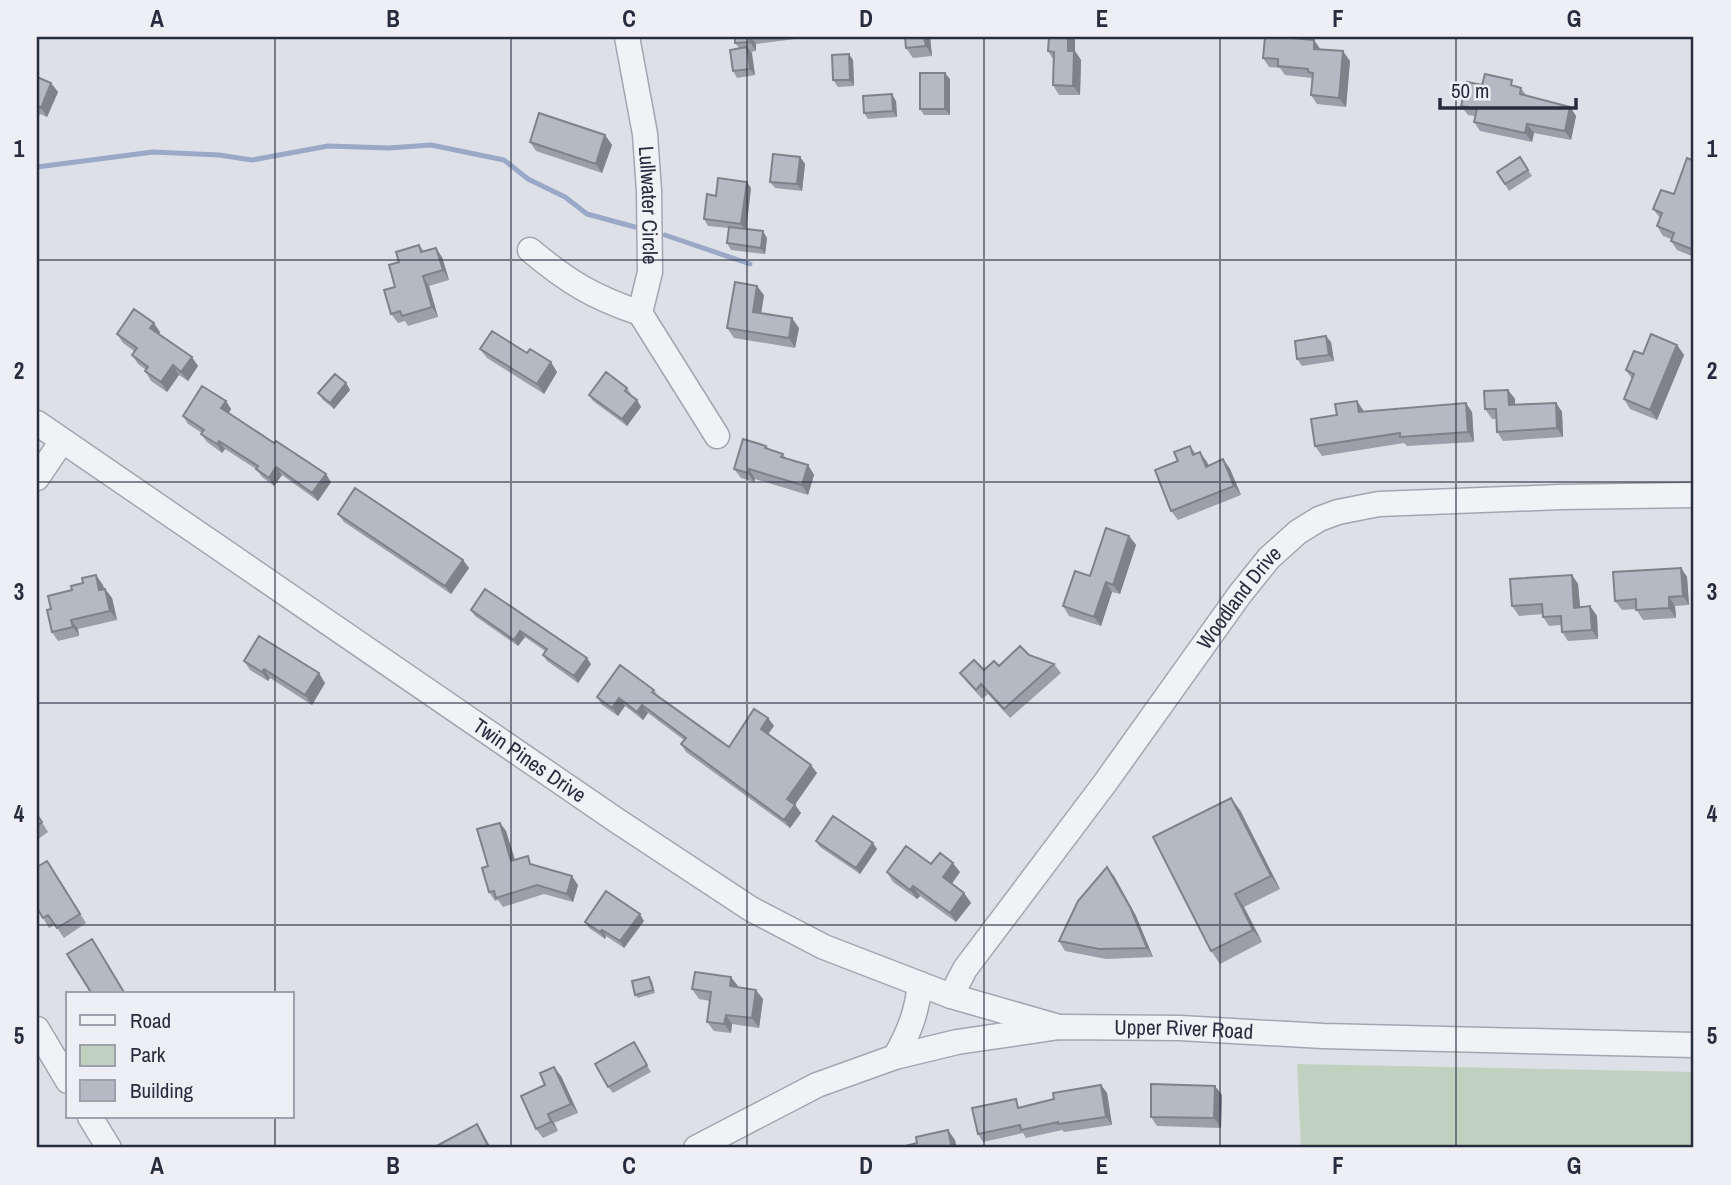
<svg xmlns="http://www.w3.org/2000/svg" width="1731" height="1185" font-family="'Archivo Narrow',sans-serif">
<rect width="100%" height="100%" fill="#dee0e7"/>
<!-- green -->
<path fill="#c1d1bf" d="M1297,1064L1694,1072V1148H1301Z"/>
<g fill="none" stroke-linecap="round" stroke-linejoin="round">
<!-- stream -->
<path stroke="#99a9c7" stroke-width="5" d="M37,167L153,152L219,155L252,160L328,146L389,148L431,145L504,160L528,179L565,197L587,214L635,227
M665,235L750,264"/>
<!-- minor casing -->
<g stroke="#a3a6b1" stroke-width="27">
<g id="minor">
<path id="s1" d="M627,37L645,134L649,191L650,272L640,313L717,436"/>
<path d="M530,250C568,282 593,297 640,313"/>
<path id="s2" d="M37,423L616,820L751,909L824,947L920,984L951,996L1059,1027"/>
<path d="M37,478L62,441"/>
<path id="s3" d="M951,996L965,969L1105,783L1240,594L1269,558L1298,532L1319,519L1338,512L1379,504L1560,497L1694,495"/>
<path d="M37,1029L68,1081"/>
<path d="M895,1057C909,1033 917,1012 920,984"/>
<path d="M90,1117L109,1148"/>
<path id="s4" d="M696,1148L817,1085L895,1057L957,1042L1059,1027L1180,1028L1323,1036L1694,1045"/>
</g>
</g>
<!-- minor -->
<use href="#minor" stroke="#f1f2f6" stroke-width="24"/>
</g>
<!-- wall -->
<path fill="#9c9fa9" d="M735,37H795V39L756,44V51L751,52L755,75L737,78L733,71L739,48L735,43Z
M905,37H930L932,56L913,58L906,48Z
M1049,37H1075V51L1081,60L1080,95H1059L1053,85V59L1048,51Z
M1320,49L1350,61L1346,107L1317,104L1311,95L1312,79V78L1285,75L1280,68L1269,67L1263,58Z
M853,60L854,86L838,87L833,80Z
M37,77L51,83L58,92L47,117L40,114L38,119L37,118Z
M950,79V115H924L920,109Z
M1482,85L1521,88L1526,95L1570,107L1576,116L1571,140L1534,133L1532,142L1480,131L1474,122L1475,116L1468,115L1461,106Z
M896,101L897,117L868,119L864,113Z
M605,135L612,145L602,173L536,151L530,142Z
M800,157L805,164L802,191L775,188L770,182Z
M1520,157L1532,176L1509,191L1497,172Z
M1694,161V257L1677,250L1671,241V239L1663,236L1657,226L1660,218L1653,209L1674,194Z
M751,188L746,229L767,238L765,254L731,250L727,243L729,228L708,226L704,219L716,196Z
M419,245L424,251L442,257L449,280L429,286L438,317L408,326L405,321L398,323L391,314L399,262Z
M764,295L761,313L799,328L795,348L734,338L727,328Z
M160,332L159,334L198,366L188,381L179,375L167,392L151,381L145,371L146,370L138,364L132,355L134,351L123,343L117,334Z
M1331,342L1334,361L1302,366L1297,359Z
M1677,345L1684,355L1657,420L1630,409L1624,399L1632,379L1626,370Z
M480,349L557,372L544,394L487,358Z
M346,383L350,390L334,409L323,400L318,393Z
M627,388L631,394L630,395L637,400L641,407L627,426L593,401L589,395Z
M1508,390L1515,399V405L1556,403L1562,412L1563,437L1503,441L1497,432L1496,419H1492L1485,409Z
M226,401L231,409L229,413L331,482L318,501L282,475L274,486L262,477L256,469L225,449L222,453L207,442L201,434L202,433L188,424L183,416Z
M1357,401L1364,412H1472L1474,442L1407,446L1404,443L1322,456L1315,446L1337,415Z
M766,446L769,449L783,454L786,459L808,465L814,475L808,495L755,479L754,482L741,478L734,469Z
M1190,446L1196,454L1207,462L1208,466L1223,459L1230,469L1241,495L1178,520L1171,511L1178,461Z
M338,514L463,560L469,568L451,594L344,522Z
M1129,536L1136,545L1120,594L1112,592L1101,626L1069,616L1063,606Z
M1681,568L1687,577L1689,605L1675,606L1676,618L1643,620L1636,609L1622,610L1615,601Z
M1572,575L1578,584L1580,607L1590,606L1597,616L1598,639L1568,641L1562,632L1561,625L1549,626L1543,617V614L1519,616L1512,606Z
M103,585L104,589H105L112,598L117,620L78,629L79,636L58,641L52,632L51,609Z
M485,589L591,664L578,683L547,661L543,655L545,651L525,637L518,646L475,616L471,610Z
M1029,655L1054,664L1061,673L1010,718L988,694L982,699L967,682L960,673L984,670L999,666Z
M244,661L325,683L312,705L270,678L268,681L250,670Z
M654,690L658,696L729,747L768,718L774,726L768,734L817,773L795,805L801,813L790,828L686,752L681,744L684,740L648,713L643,720L625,706L618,716L602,705L597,697Z
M1240,810L1280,889L1244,907L1262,942L1220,964L1211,951Z
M37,814L48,832L37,840Z
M500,823L506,831L515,860L534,865L578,885L573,902L544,894L503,907L498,900L495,901L489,892L488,866Z
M816,841L873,843L877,849L860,874L820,847Z
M47,861L86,923L64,938L55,925L49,928L37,908Z
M931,864L960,872L952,884L964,893L971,903L956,922L920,896L917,899L893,882L887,872Z
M1114,876L1136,916L1153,957L1106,959L1065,951L1059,941Z
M644,921L624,948L606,936L605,939L589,928L585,922Z
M652,980L655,993L638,998L635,995Z
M738,986V987L763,999L759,1028L732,1024L731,1033L714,1031L707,1022L710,1001L699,999L692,989Z
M634,1042L651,1072L613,1093L608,1087Z
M561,1076L578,1113L554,1123L558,1131L543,1138L536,1129L545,1085Z
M1101,1085L1107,1093L1112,1125L1064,1132L1062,1130L1026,1138L1023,1133L983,1142L978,1134L1021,1107L1054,1099Z
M1222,1095L1221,1128L1157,1126L1151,1117Z"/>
<!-- shaded-wall -->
<path fill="#7f8289" d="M749,37H751L756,44V51L750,42Z
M924,37H930L932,56L926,46Z
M1068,37H1075V51L1081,60L1080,95L1073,86L1068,51Z
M1314,40L1321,50L1314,49Z
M747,47L752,53L755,75L750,69Z
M1343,51L1350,61L1346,107L1339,98Z
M849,54L853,60L854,86L850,80Z
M945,73L950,79V115L945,109Z
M51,83L58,92L47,117L41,108Z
M892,94L896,101L897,117L893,111Z
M1570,107L1576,116L1571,140L1565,131Z
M1527,124L1534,133L1532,142L1525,133Z
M605,135L612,145L602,173L596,164Z
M800,157L805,164L802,191L797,184Z
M747,182L751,188L746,231L741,224Z
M763,231L767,238L765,254L761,248Z
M436,248L442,257L449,280L443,270Z
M423,276L429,286L438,317L432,307Z
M757,286L764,295L760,321L753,312Z
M792,318L799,328L795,348L789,338Z
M154,323L160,332L157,337L150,328Z
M1326,336L1331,342L1334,361L1329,355Z
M1677,345L1684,355L1657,420L1650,410Z
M192,357L198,366L188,381L181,372Z
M551,362L557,372L544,394L537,384Z
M173,365L179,375L167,392L161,382Z
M346,383L350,390L334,409L330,403Z
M1508,390L1515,399V414L1509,405Z
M637,400L641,407L627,426L622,419Z
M226,401L231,409L227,416L221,408Z
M1357,401L1363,410L1365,422L1359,412Z
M1466,403L1472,412L1474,442L1468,432Z
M1556,403L1562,412L1563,437L1557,428Z
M219,441L225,449L222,453L217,444Z
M1200,452L1207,462L1213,476L1206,467Z
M1223,459L1230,469L1241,495L1234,486Z
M808,465L814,475L808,495L802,485Z
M276,467L282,475L274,486L269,478Z
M749,469L755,479L754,482L748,473Z
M326,474L331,482L318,501L312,493Z
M1129,536L1136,545L1120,594L1113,585Z
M463,560L469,568L451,594L445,586Z
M1681,568L1687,577L1689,605L1683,596Z
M96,575L103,585L106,599L99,590Z
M1572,575L1578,584L1581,617L1574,608Z
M1106,582L1112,592L1101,626L1094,617Z
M105,589L112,598L117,620L110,611Z
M1669,597L1675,606L1676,618L1669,608Z
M1590,606L1597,616L1598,639L1592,630Z
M71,620L78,629L79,636L73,627Z
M520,631L525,637L518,646L514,640Z
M587,658L591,664L578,683L574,676Z
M264,669L270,678L268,681L262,672Z
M319,673L325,683L312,705L305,695Z
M619,698L625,706L618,716L612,708Z
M642,705L648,713L643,720L637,712Z
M768,718L774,726L766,737L761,729Z
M811,765L817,773L793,807L787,799Z
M1231,798L1240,810L1280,889L1271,876Z
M795,805L801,813L790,828L784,820Z
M500,823L506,831L518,870L511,861Z
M873,843L877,849L860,874L856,868Z
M953,863L960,872L949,887L943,877Z
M1107,867L1114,876L1136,916L1153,957L1147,948Z
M572,876L578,885L573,902L567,894Z
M913,886L920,896L917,899L910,890Z
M964,893L971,903L956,922L950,913Z
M1235,894L1244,907L1262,942L1253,930Z
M640,914L644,921L624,948L620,941Z
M602,930L606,936L605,939L600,932Z
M731,977L738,986L736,996L730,986Z
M756,990L763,999L759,1028L752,1018Z
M726,1015L732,1024L731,1033L724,1024Z
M554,1067L561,1076L578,1113L571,1104Z
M1101,1085L1107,1093L1112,1125L1106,1117Z
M1215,1086L1222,1095L1221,1128L1214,1118Z
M548,1114L554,1123L558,1131L551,1122Z
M477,1124L482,1132L491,1148H489Z
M948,1130L955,1140L957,1148H952Z"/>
<!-- building -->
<path fill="#b5b9c4" stroke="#7f8289" stroke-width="2" d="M735,37H749L750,42L735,43Z
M905,37H924L926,46L906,48Z
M1049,37H1068V51H1074L1073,86L1053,85L1054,52L1048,51Z
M1265,37H1280L1314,40V49L1343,51L1339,98L1311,95L1313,73L1308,72V69L1278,66V59L1263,58Z
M747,47L750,69L733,71L730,50Z
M849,54L850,80H833L832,55Z
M920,73H945V109H920Z
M1485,74L1512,80L1511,85L1521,88L1520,94L1570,107L1565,131L1527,124L1525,133L1474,122L1477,109L1461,106L1467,82L1482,85Z
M37,77L51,83L41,108L37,106Z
M892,94L893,111L864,113L863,96Z
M539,113L605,135L596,164L530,142Z
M773,154L800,157L797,184L770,182Z
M1520,157L1528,170L1505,184L1497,172Z
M1687,158L1694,161V218L1692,225L1694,226V250L1671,241L1674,233L1657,226L1662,213L1653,209L1661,190L1674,194Z
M718,178L747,182L741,224L704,219L707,194L716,196Z
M729,227L763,231L761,248L727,243Z
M419,245L421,252L436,248L443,270L423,276L432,307L402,316L400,311L391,314L384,290L395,287L389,265L399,262L396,252Z
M735,282L757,286L753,312L792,318L789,338L727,328Z
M134,309L154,323L150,328L192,357L181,372L173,365L161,382L145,371L148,367L132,355L137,348L117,334Z
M492,331L527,353L530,349L551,362L537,384L480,349Z
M1651,334L1677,345L1650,410L1624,399L1634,374L1626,370L1634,351L1643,354Z
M1326,336L1329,355L1297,359L1295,341Z
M606,372L627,388L625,391L637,400L622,419L589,395Z
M335,374L346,383L330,403L318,393Z
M202,386L226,401L221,408L274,443L276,441L326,474L312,493L276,467L269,478L256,469L258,466L219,441L217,444L201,434L204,430L183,416Z
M1508,390L1509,405L1556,403L1557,428L1497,432L1496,409H1485L1484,391Z
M1357,401L1359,412L1466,403L1468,432L1400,437V433L1315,446L1311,419L1337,415L1335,404Z
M743,439L766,446L765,448L783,454L781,457L808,465L802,485L749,469L748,473L734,469Z
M1190,446L1193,455L1200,452L1206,467L1223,459L1234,486L1171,511L1155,470L1178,461L1174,452Z
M355,488L463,560L445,586L338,514Z
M1106,528L1129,536L1113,585L1106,582L1094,617L1063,606L1075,571L1090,576Z
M1681,568L1683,596L1669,597V608L1636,610V599L1615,601L1613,572Z
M96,575L99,590L105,589L110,611L71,620L73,627L52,632L47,610L51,609L48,596L72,590L71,586L83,583L82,578Z
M1572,575L1574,608L1590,606L1592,630L1562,632L1561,616L1543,617L1542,604L1512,606L1510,579Z
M485,589L587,658L574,676L543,655L547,649L520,631L514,640L471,610Z
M259,636L319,673L305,695L264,669L262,672L244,661Z
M1020,646L1029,655L1054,664L1004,709L981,684L976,690L960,673L974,660L984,670L994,661L999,666Z
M620,665L654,690L652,692L729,747L754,709L768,718L761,729L811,765L787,799L795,805L784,820L681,744L686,738L642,705L637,712L619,698L612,708L597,697Z
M1231,798L1271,876L1235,894L1253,930L1211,951L1153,837Z
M37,815L42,822L37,826Z
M833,816L873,843L856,868L816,841Z
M500,823L511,861L528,856L530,864L572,876L567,894L537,885L496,898L494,891L489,892L482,868L488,866L477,829Z
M906,846L931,864L940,853L953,863L943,877L964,893L950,913L913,886L910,890L887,872Z
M47,861L80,914L57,928L48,915L43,918L37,908V867Z
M1107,867L1130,907L1147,948L1099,949L1059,941L1078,901Z
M606,891L640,914L620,941L602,930L600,932L585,922Z
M92,939L125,994H92L67,954Z
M695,972L731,977L730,986L756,990L752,1018L726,1015L724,1024L707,1022L711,992L692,989Z
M649,977L653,990L635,995L632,981Z
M634,1042L647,1065L608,1087L595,1064Z
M554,1067L571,1104L548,1114L551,1122L536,1129L521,1096L545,1085L540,1073Z
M1151,1084L1215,1086L1214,1118L1151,1117Z
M1101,1085L1106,1117L1058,1124V1122L1021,1130L1020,1125L978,1134L972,1108L1016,1099L1018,1108L1054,1099L1053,1093Z
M477,1124L489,1148H433Z
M948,1130L952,1148H898L917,1143L916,1137Z"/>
<!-- grid -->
<path fill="none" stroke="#272c3e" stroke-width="2" stroke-opacity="0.55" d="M275,37V994M511,37V1148M747,37V1148M984,37V1148M1220,37V1148M1456,37V1148M37,260H1694M37,482H1694M37,703H1694M37,925H1694M275,1117V1148"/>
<g text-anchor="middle" stroke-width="7" stroke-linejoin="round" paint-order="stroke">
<!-- street labels -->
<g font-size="21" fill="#272c3e" stroke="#edeff5">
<text dy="7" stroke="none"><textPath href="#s1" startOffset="170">Lullwater Circle</textPath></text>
<text dy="7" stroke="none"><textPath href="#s3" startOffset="492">Woodland Drive</textPath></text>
<text dy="7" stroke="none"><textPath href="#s2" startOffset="597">Twin Pines Drive</textPath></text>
<text dy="7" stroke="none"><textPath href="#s4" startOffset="511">Upper River Road</textPath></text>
</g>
</g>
<!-- border -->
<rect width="1731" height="1185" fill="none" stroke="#edeff5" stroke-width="77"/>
<!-- legend -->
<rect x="66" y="992" width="228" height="126" fill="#edeff5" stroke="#9ea1ac" stroke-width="2"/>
<rect x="80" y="1015" width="35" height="10" fill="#f1f2f6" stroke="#9ea1ac" stroke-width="2"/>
<text x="130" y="1028" font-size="21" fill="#272c3e">Road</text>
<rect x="80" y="1045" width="35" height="21" fill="#c1d1bf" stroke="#9ea1ac" stroke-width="2"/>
<text x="130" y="1062" font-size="21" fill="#272c3e">Park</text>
<rect x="80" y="1080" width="35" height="21" fill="#b5b9c4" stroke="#9ea1ac" stroke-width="2"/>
<text x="130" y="1098" font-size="21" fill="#272c3e">Building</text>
<!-- scale -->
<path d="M1440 98v10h136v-10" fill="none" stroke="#272c3e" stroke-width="3.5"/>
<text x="1451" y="98" font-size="21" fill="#272c3e" stroke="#edeff5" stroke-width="5" paint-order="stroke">50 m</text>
<rect x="38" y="38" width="1654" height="1108" fill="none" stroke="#272c3e" stroke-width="2.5"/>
<g font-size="23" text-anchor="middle" font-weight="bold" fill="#272c3e">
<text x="157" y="27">A</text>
<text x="393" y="27">B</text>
<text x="629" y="27">C</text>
<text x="866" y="27">D</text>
<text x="1102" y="27">E</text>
<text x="1338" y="27">F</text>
<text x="1574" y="27">G</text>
<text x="19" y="157">1</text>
<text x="1712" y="157">1</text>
<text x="19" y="379">2</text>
<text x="1712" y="379">2</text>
<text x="19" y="600">3</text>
<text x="1712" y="600">3</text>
<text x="19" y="822">4</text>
<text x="1712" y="822">4</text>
<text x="19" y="1044">5</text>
<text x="1712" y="1044">5</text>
<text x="157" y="1174">A</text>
<text x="393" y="1174">B</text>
<text x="629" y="1174">C</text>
<text x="866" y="1174">D</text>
<text x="1102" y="1174">E</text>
<text x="1338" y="1174">F</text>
<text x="1574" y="1174">G</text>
</g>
</svg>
